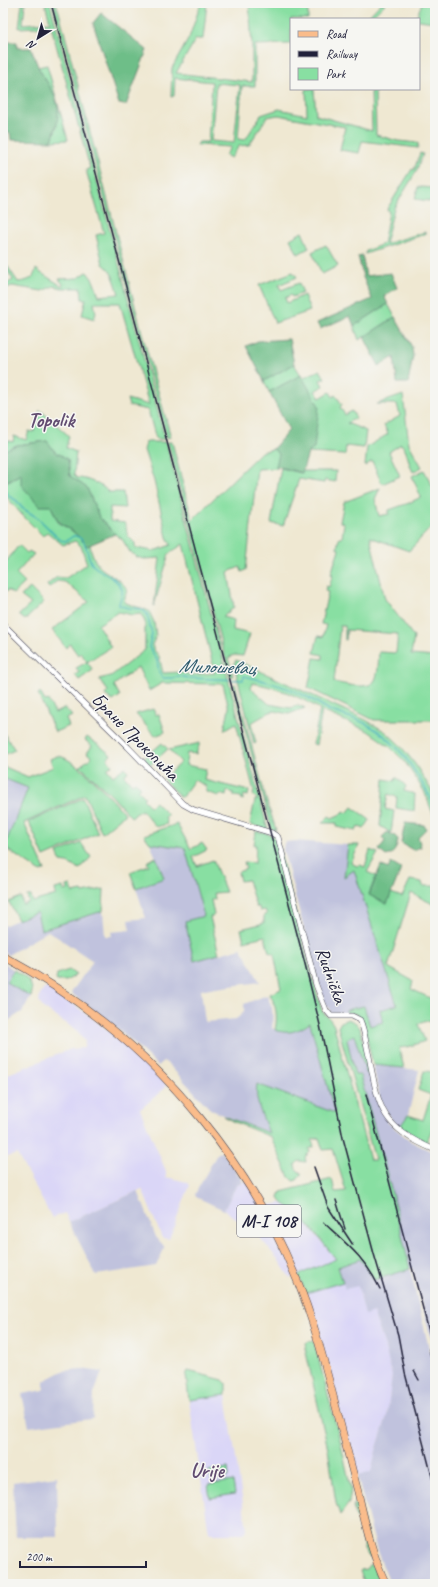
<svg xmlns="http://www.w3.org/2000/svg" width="438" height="1587" font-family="Caveat,sans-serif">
<rect width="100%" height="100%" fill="#f6f6f2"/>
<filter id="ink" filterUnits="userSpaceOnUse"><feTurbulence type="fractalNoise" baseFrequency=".025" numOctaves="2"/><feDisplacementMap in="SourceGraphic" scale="8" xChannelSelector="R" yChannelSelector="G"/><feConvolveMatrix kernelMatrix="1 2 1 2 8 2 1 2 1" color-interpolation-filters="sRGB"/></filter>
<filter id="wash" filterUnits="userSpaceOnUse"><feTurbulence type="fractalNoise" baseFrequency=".012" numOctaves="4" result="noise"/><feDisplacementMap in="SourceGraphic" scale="16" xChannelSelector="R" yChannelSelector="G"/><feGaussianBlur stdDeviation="0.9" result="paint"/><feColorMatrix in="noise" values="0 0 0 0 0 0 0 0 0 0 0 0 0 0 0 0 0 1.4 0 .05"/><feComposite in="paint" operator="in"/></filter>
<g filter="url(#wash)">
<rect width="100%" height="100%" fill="#efe8d2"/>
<!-- built -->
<path fill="#dad6f7" d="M50,988L73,1004L126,1044L164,1081L166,1086L164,1089L142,1108L140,1109L166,1171V1177L187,1182L190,1185L169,1239L162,1238L142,1189L69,1222L65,1213L52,1218L17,1154L3,1158V1076L71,1049L84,1048L85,1041L76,1030L43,1008L39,1002L40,994L44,989Z
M248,1180L264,1206L281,1203L293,1210L306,1223L358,1286L365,1314L373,1312L384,1343L392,1375L387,1416L376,1451L371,1473L357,1475L318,1332L306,1293L298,1275L290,1278L280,1262L257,1234L224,1210L236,1186Z
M226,1395L247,1529L242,1534H212L209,1533L189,1400Z"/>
<!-- industrial -->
<path fill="#c0c2dd" d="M3,778L28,788L7,840H3Z
M295,841L348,845L344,877L354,869L397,1006L383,1022L370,1026L364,1006L346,1010L347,1013L331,1014L329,1007H326L314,967L283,850L284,843L286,842Z
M150,843L185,848L204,917L194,961L241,948L260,982L201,990L205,1022L236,1019L241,1015L244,1011V1004L267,995L272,1008L273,1020L272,1028L280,1032L305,1027L310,1023L335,1114L257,1084L256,1095L258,1103L269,1133L211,1110L170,1066L164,1061L158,1066L122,1032L71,993L93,961L48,931L8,955L3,952V926L37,912L42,930L103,911L105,936H112L111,932L130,930L128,920L146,918L136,888L164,877Z
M3,962L14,970L6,982L31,997L22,1012L3,1024Z
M354,1034L366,1072L371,1078L375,1095L387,1122L412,1142L435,1153V1354L412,1268L410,1269L435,1373V1584H390L377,1551L357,1475L371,1472L376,1451L387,1416L392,1375L384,1343L373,1312L365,1315L358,1286L345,1289L338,1267L360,1259L367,1268L375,1280L410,1268L360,1075L355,1076L347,1039Z
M373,1065L419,1070L408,1115L399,1128L391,1119L380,1099Z
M221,1152L224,1154L243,1182L236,1186L224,1210L196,1197L195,1194L217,1154Z
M138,1191L156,1237L164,1246V1249L156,1266L96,1275L69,1222Z
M81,1369L102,1372L94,1394L93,1418L91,1419L29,1427L22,1394L44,1390V1381L63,1371Z
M57,1476L58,1537H16L13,1482Z"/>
<!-- green -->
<path fill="#88dfa2" stroke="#55806e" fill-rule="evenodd" d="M22,3H25L23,24L50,22L45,3H50L165,439H156L148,410L129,406L127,399L149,405L120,303H94L96,313L94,319L82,315L86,299H82L81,288H62L54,286L42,291L12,286L3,289V286L13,280L4,265L6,264L18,282C28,281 34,279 36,269L41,273L62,286L63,284L59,279L78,278L87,272L93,280L99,296L119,294C115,282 113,271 103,264L96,235L104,233L86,170L90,168L51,26L19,28Z
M53,3H56L59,12L142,333L170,434V437L167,438Z
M201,3H207L203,39H196L176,73L252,82V45L249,3H308V19H291V44L255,45V86H242L238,139L245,140L261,115L279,109L307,115L306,89H314L316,115L372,131L371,89H375L376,135L398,141L418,143V148L362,141L359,153L340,150L345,127L278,115L267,117L249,145L239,146L231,158L225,155L231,147L197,145L199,142H208L212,82L175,78L174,96L171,97L172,68L189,38ZM216,83L240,85L234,143L211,141Z
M381,3H386L370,19H366Z
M422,3H435V22L410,19L417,16Z
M47,65L68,140L52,141L57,125L50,87L38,67Z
M420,153L423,154L416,172L394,208L385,244L425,232V234L365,254L366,251L383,244L389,212L387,209L412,169L414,170Z
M418,187L435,188V202L415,199Z
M302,232L309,248L298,254L290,239Z
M326,245L338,266L322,274L312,252Z
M293,272L297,277L279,285L281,290L299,283L303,293L292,297L291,295L285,298L287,303L304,295L310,311L275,323L259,285Z
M388,304L395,317L359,340L354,326Z
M294,364L301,375L269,392L264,381Z
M320,370L325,378L320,380L323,386L315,391L320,398L330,392L333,397L336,395L342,405L340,407L345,415L352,411L356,418L347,423L366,431L364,448L346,446L345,455L308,453L302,378Z
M403,395L409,444L422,467L413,472C408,463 408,451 401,444L389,452L400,476L382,484L372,461L365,466L367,447L388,434L384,425L400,416L397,404H377Z
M40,410L69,436L66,448L76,452L74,475L77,478C85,477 104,486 109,492H123L125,508L110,507V521L125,523L128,536L135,543V548L154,551L171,545L167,537L154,481L144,450L146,442H166L268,830L250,824L255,800H258L253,795L254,791L236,723L224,730L229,709L223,684L162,683L149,691L138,667L114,685L120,696L113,701L105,695L108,691L99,679L111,676L145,650V622L141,614L132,615L118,612L98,625L111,647L87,662L93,670L79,680L75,675L79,672L76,668L87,662L81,653L78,655L70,644L66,648L52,630L89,602L65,582L57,581L49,588L47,585L57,577L66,578L87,564L81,546L75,541L63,545L47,532L43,536L22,515L3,493V483L13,479L21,473L51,506L58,522L76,534L87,546L90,545C96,577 113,569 127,589L124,602C132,606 140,607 149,611L154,622L156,636L152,645L154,650L159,656L163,673L181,672L191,675L215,673L183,544L169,554L154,606L160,558L143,559L137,557L130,552L122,539L115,534L99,517L87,488L70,476L68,460L61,455L56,453L47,441L17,445L3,451V439L13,442L14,436L26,440L29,431L34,432Z
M168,442H172L192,520L261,452L273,449L280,454L276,466L278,468L257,469L246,570L242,572L240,567L228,572L234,607L223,617L234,620L233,630L250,634L243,656L234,655L228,658L233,676H230Z
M281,468L301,473L302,471H336L335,482L325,480L324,483L299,479L283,526L271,523Z
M424,470L435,491V523L409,551L370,537L385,599L414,637L411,655L435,657V720H374L308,688L314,658L323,659V655L314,653L318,636L323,637L326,625L321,624L328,592L325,591L326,586L329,587L333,574H331L339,549L337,548L339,538H342L344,523L340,522L344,502L380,488L375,499L379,516L389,514V510L409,503L421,497L412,476ZM340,626H345V640H346L347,630L398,634L396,653L379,652C378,660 379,672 375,680C370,691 344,684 334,682Z
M19,545L27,553L29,551L34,554L16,574L25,583L13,594L8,590L3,594V562L5,563Z
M30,588L44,602L25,620L19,615L31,604L21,596Z
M236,660L366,720L386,732L400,745L415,764L435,796V819L424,791L405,762L389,746L368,731L322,711L316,745L313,744L320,709C298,696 277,687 252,683L251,688L269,704L291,708L298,705L305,708L289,714L275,711L270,712L251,723L256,743L254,744L234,664Z
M235,684L266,799L276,830H272L233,685Z
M40,692L45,701L48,700L55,713L65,708L72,716L66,719L69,726L55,732L38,694Z
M153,709L156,715L159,714L165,732L155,736L136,714Z
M3,732L15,750L3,755Z
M87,737L97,744H98L111,755L107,759L112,765L107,769L113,776L125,767L128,772L124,775L132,784L135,782L141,787L138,790L145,797L143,799L150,806L155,802L168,815L165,817L167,824L156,827L142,810L131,817L112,796L80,766L92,757L87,753L92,746L85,740Z
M162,743L168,749L150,765L143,759Z
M200,743L196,754L187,753L186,765L206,769L204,780L249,791L248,796L244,795L243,800L241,799V797L234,796V793L227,791L226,796L220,794L219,796L206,792V786L194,780L181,798L163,779L181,762L169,750Z
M57,756C73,755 114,801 125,814L102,833L85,795L24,823L45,870L41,872L9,851L6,845L7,840L28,788L3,778V766L28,777L53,767L50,759Z
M396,777L406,786L404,791L415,794L414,811L396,808L397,797L388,794L385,809L394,811L391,833L380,826L384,779L395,781Z
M83,798L98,833L44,857L29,822Z
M352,807L370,820L364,829L358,826L356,831L336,827L337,823H322L329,816L332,818L345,812L347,813Z
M177,824L191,849L202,843L207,850L193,857L197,866L213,860L226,892L214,893L215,899L211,900L214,915L210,917L219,954L194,961L185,921L204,916L185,848L150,843L144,835Z
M256,831C263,833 273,833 277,841L310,969L322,1011C326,1016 331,1019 334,1026L370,1160H375L338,1027L341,1022L348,1019L356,1023L360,1028L371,1078L366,1072L354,1035L347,1039L355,1075H360L391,1189L410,1269L374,1280L367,1268L360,1259L338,1267L343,1282L306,1293L298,1275L336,1259C322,1242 309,1223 292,1209C286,1205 281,1204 279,1197L281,1192L332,1179L335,1192L346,1191L333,1149L323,1150L319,1138L312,1140L314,1147L309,1149L310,1152L305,1157L306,1162L299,1161L295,1165L296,1169L302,1174L297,1180L293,1181L289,1177L271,1137L232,1121L224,1116L269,1133C263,1117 254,1101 257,1084L335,1113L310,1023C298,1031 289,1035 275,1030C278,1016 276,1006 270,994L281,989L274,954L269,952L265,936L244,941L241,929L264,923V915L267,914L265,910L260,911L259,907H256L248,880L240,881L238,872L246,869L244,862L255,863L256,845H254Z
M81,843L91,857L80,869L67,863L61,862L57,853Z
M348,845H359L351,863L357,866L360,865L365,867L370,850L378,853L367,872L376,876L369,894L387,904L391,893L402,897L410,880L422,882L423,886H435V905L411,893L388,967L413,981L411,989L432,999L435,987V1031L430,1020L418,1024L425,1041L407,1047L399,1048L404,1068L373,1065L363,1021L356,1014L347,1013L346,1010L364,1006L370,1026L383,1022L380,1010L397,1005L354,870L344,877Z
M156,857L164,878L136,888L130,872L149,865L147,862Z
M71,885L73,893L82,891L83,893L104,889L103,911L41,930L37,912L18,920L9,902L21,897L23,905L29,902L27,896H31L33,902L56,895L55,889L63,887L64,891L68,890L67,886Z
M14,970C25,976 35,983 31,997L6,982Z
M69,970L76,975L66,981H57L56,980L57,974Z
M424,1071L435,1072V1124H434L426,1144L409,1135L399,1128L408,1115L423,1120L431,1095L418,1090Z
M312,1341L314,1342L340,1440L351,1489L349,1503L340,1515L336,1503L328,1449L305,1348L306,1343L307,1342Z
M188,1371L223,1380L226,1383V1395L189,1400L186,1375Z
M228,1468L229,1477L211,1480L209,1471Z
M233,1481L235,1494L210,1498L208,1485Z
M357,1500L373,1557H369L364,1549V1543L353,1507Z
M370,1564L374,1568L382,1584H365L360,1571L361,1570L366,1569Z"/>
<!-- forest -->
<path fill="#6ebe88" stroke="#487062" d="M101,13L147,50L126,105L119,104L93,23Z
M3,42H17V48H31C34,55 36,62 39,69C47,83 59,97 58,114C58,123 54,132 52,141L11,140L10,133H3Z
M362,255L366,276L391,273L397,288L384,296L388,304L354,326L350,316L320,329L317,323L372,299L363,277L358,256Z
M395,317L412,347L413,356L408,383H397L394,357L379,366L364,337Z
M289,339L294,364L264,381L246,346L258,341Z
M301,375L319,406L314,448L308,453L302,473L276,466L279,454L273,449L289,430L269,392Z
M47,441L56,453L61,455L68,460L70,476L87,488L99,517L115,534L87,546L76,534L58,521L51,506H40L21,485V474L3,483V451L17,445Z
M405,823L424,825L426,829L418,837L421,847L413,850L401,843Z
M387,832L394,835L398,839C397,847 395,854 386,856L379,850L385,841L382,837Z
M391,863L401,869L387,904L369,895L381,865L388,869Z"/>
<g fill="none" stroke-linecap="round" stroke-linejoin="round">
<!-- stream -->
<path stroke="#3eafb6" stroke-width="1.5" d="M3,484L9,496L17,501L22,508L38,518L59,539C65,543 68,540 73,536C88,536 86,555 92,564C100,574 116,576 121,587C125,594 119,599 119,605L128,608L142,609L147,614L152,634L149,647L157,660L159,672L162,678H173L179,676L188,678L243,680L244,676C265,681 285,686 305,696C314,700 322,706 331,711C341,715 351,717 360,721C398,738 416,771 435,806"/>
</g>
</g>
<g filter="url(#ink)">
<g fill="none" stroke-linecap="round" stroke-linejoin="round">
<!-- minor casing -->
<g stroke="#414052" stroke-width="6">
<path id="minor" d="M3,624L128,747L183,804L194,810L272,833L278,837L316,985L326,1010L331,1016H352L360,1020C365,1031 366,1045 369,1056C379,1111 382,1127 435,1150"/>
</g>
<!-- major casing -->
<g stroke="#414052" stroke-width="8">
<path id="major" d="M3,956C155,1037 272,1178 319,1344C333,1393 345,1443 358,1492C365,1523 372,1555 386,1584"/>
</g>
<!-- minor -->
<use href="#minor" stroke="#fff" stroke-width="5"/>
<!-- major -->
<use href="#major" stroke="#fabc8b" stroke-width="7"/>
<!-- rail -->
<path stroke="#22223b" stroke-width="1.5" d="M51,3L305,964L320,1025L343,1138L374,1254L398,1335L405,1373L435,1488
M366,1094L435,1354
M314,1167L328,1207L353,1245
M336,1200L345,1229
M324,1223C348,1245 366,1259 380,1289
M429,1349L435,1373
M414,1371L419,1380"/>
</g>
</g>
<g text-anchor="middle" stroke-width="3" stroke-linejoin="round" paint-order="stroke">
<!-- shield labels -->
<rect fill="#f6f6f2" stroke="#626272" stroke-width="1" x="237" y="1205" width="64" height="32" rx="3"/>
<g font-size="18" font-weight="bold" fill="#22223b">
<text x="269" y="1227">M-I 108</text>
</g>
<!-- street labels -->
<g font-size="19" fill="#22223b" stroke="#f6f6f2">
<text transform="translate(136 736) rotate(45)" y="7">Бране Прокопића</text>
<text transform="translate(332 975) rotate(70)" y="7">Rudnička</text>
</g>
<!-- water labels -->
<g font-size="20" font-style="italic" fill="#2d5a6c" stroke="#f6f6f2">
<text transform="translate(217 666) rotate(2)" y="7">Милошевац</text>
</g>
<!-- quarter labels -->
<g font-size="21" font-weight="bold" fill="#624d71" stroke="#f6f6f2">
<text x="51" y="427">Topolik</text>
<text x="207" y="1477">Urije</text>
</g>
</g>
<!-- margin -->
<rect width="438" height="1587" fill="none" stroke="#f6f6f2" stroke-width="16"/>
<!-- legend -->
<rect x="290" y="18" width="130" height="72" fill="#f6f6f2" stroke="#a1a1a9"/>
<rect x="298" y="31" width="20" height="6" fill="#fabc8b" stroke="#a1a1a9"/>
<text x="326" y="38" font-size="12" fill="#22223b">Road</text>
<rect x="298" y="51" width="20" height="6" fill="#22223b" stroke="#a1a1a9"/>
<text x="326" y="58" font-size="12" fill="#22223b">Railway</text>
<rect x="298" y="68" width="20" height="12" fill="#88dfa2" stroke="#a1a1a9"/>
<text x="326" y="78" font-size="12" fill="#22223b">Park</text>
<!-- north arrow -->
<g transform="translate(38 38) rotate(217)" stroke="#f6f6f2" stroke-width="3" paint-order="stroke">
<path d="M0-3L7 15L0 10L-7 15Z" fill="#22223b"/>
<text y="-6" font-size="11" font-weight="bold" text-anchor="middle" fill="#22223b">N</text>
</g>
<!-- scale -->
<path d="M20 1561v6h126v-6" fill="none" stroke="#22223b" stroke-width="2"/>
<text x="26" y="1561" font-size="12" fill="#22223b" stroke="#f6f6f2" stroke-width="3" paint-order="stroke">200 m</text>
</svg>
